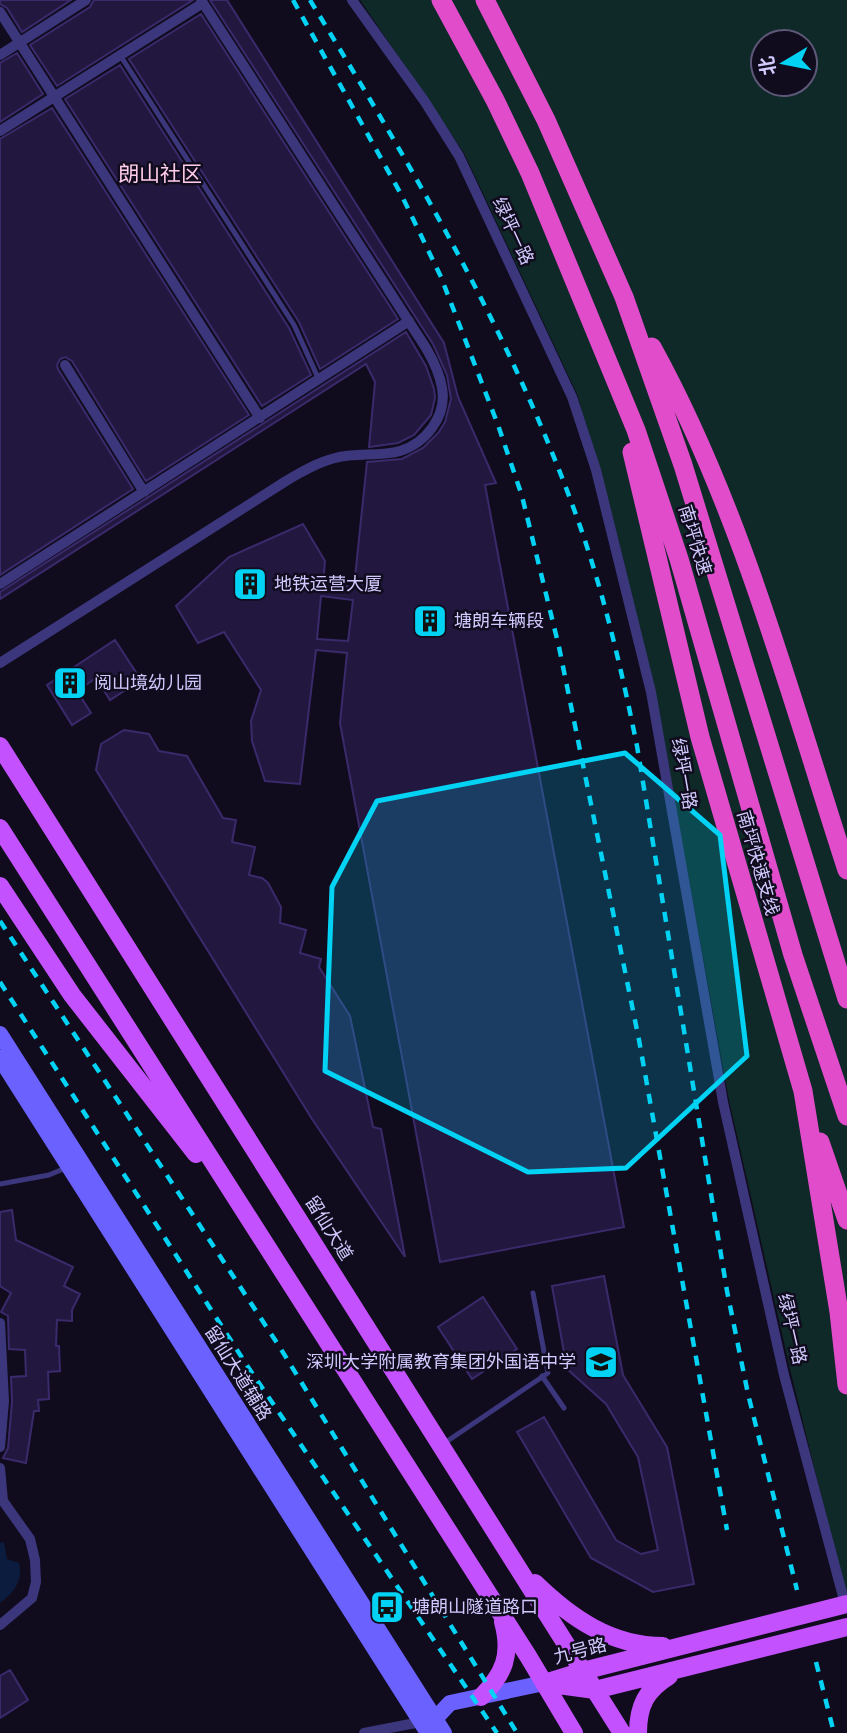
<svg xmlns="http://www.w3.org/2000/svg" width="847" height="1733" font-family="Arial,'Noto Sans SC',sans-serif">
<rect width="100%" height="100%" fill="#100c1e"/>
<!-- green -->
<path fill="#0f2828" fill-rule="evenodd" d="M360,0H847V1602L791,1373L729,1100L655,693L577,394L464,153ZM763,42H805V84H763Z"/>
<!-- water -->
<path fill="#0b1c3e" d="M4,1542L7,1559L19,1563C23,1582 14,1592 0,1603V1543Z"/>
<!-- building -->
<path fill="#22183f" stroke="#3a2a6b" stroke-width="2" fill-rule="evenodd" d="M0,0H71L22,32L7,8L0,4Z
M94,0H193L57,86L30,45L90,7Z
M210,0H227L444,343L458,397L496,483L485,485L624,1227L440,1262L340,723L347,653L316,650L300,784L265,781L252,741L251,721L261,690L224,632L198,643L176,606L229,557L303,524L325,561L323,584L354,587L367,462L402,459L423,448L439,432L445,422L451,399L447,375L433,344ZM321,596L353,600L348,641L317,639Z
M201,14L398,319L320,369L299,322L129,59Z
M17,53L43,94L0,122V63Z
M120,65L289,328L311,375L262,406L65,99Z
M52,108L249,415L146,481L72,361L65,357L60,359L57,365L58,369L133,489L0,575V139Z
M406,332L426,366L434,389L435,398L431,415L414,435L398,443L369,447L375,382L366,364L0,599V592Z
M115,640L141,680L110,700L96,678L77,691L91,713L72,725L47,685Z
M124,730L149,734L159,751L187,756L223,818L236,820L232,842L255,847L249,875L262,878L268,883L281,907L280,923L306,930L300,953L321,959L319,967L350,1016L373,1127L381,1129L405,1257L312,1119L96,770L101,744Z
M12,1210L16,1240L73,1267L64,1286L80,1294L72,1310V1321L57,1320L56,1346H59L60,1371L48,1372L49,1399L38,1400L39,1411H34L26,1463L3,1458L8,1448L12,1402L11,1377L26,1376L25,1350L9,1349L8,1316L1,1312L11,1293L0,1286V1212Z
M604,1276L623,1375L667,1447L694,1584L653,1592L591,1558L517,1432L544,1417L616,1540L641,1554L658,1550L638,1457L606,1404L567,1369L552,1286Z
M483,1297L517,1349L472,1379L438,1327Z
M10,1670L28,1700L0,1718V1676Z"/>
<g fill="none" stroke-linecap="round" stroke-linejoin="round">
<!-- service -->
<path stroke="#3c377d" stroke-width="5" d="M120,55L294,325L319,380
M0,1184L49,1175L68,1167
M542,1376L564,1408
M443,1444L548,1373L533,1293"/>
<!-- minor -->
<path stroke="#3c377d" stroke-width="10" d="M352,0L425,102L459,156L572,397L596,470L651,692L723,1102L784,1375L845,1604
M0,12L260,418
M0,55L86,0
M0,131L203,3
M65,365L144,492
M0,584L409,321
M0,663L286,481C301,472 318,462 335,458C356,452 379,457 400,451C426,443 447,416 442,388C440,374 433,360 426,348L201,0
M0,1323L4,1401L0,1447
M0,1468L3,1501L30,1539L35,1560L36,1582L32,1598L0,1625
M364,1733L426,1721"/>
<!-- secondary -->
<path stroke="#6b61fe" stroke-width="16" d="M0,1034L444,1733
M0,1058L428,1733
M435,1719L450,1703L544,1683"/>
<!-- primary -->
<path stroke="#c451fe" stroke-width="18" d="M0,746L622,1733
M0,828L528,1656L574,1733
M0,886L72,995L196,1154
M535,1583C571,1618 611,1646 663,1646
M544,1683L583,1671L847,1604
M551,1684L595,1690L847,1627
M481,1697C504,1674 512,1655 503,1622
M638,1733C638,1706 646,1690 669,1676"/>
<!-- trunk -->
<path stroke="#e14cca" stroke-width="19" d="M441,0L495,100L530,173L636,430L679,559L793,955L847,1116
M485,0L546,120L624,297L683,465L847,999
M652,347C741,509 790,695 847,870
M632,452L700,737L803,1091L839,1312L847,1385
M820,1142L847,1220"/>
<!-- rail -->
<path stroke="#02d2f3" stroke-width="4.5" stroke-dasharray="10 9" stroke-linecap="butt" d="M293,0L402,196L441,277L498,425L522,496L559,647L639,1040L727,1530
M310,0C414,171 513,336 580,526C605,598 622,672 637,746L727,1291L748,1394L797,1590
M0,921L279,1346L517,1733
M0,982L248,1367L497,1733
M816,1662L834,1733"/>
</g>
<!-- marked area -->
<path fill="#02d2f3" fill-opacity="0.2" stroke="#02d2f3" stroke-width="5" stroke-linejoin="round" d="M625,753L720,835L747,1056L626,1168L528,1172L325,1071L332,887L377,801Z"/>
<!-- icons -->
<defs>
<g id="building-square" transform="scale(1.75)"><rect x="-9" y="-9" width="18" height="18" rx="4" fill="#02d2f3" stroke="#100c1e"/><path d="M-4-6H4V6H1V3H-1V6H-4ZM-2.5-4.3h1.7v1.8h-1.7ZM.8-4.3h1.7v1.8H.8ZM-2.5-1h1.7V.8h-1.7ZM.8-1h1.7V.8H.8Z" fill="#111"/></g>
<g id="school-square" transform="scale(1.75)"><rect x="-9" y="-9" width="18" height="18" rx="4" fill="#02d2f3" stroke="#100c1e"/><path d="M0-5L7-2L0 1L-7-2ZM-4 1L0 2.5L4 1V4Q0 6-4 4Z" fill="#111"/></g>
<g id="bus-square" transform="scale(1.75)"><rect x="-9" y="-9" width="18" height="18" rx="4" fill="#02d2f3" stroke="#100c1e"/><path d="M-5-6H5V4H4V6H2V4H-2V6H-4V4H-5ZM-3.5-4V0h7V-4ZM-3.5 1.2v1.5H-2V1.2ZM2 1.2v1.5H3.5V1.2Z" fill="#111"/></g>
</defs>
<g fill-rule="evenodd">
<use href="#building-square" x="250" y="584"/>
<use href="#building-square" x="430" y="621"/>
<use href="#building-square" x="70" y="683"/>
<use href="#school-square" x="601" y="1362"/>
<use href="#bus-square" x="387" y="1607"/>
</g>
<g text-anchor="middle" stroke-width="5" stroke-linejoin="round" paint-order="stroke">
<!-- street labels -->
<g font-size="18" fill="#d2caff" stroke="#100c1e">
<text transform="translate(513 231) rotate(65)" y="6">绿坪一路</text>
<text transform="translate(695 540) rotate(73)" y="6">南坪快速</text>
<text transform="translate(684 774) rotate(80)" y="6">绿坪一路</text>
<text transform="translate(758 863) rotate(74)" y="6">南坪快速支线</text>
<text transform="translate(329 1228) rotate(58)" y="6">留仙大道</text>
<text transform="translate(792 1329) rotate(77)" y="6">绿坪一路</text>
<text transform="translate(238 1373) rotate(58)" y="6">留仙大道辅路</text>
<text transform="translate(580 1651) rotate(-15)" y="6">九号路</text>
</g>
<!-- poi labels -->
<g font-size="18" fill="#d2caff" stroke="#100c1e" text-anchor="start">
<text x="274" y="590">地铁运营大厦</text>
<text x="454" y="627">塘朗车辆段</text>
<text x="94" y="689">阅山境幼儿园</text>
<text x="576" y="1368" text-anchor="end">深圳大学附属教育集团外国语中学</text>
<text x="412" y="1613">塘朗山隧道路口</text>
</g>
<!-- quarter labels -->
<g font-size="21" fill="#ffccea" stroke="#100c1e">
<text x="160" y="181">朗山社区</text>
</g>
</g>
<!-- north arrow -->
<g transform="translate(784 63) rotate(260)"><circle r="33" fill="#100c1e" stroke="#5e5878" stroke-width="2"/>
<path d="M0-5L12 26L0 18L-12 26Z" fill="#02d2f3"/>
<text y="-10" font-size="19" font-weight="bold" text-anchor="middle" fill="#d2caff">北</text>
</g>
</svg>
